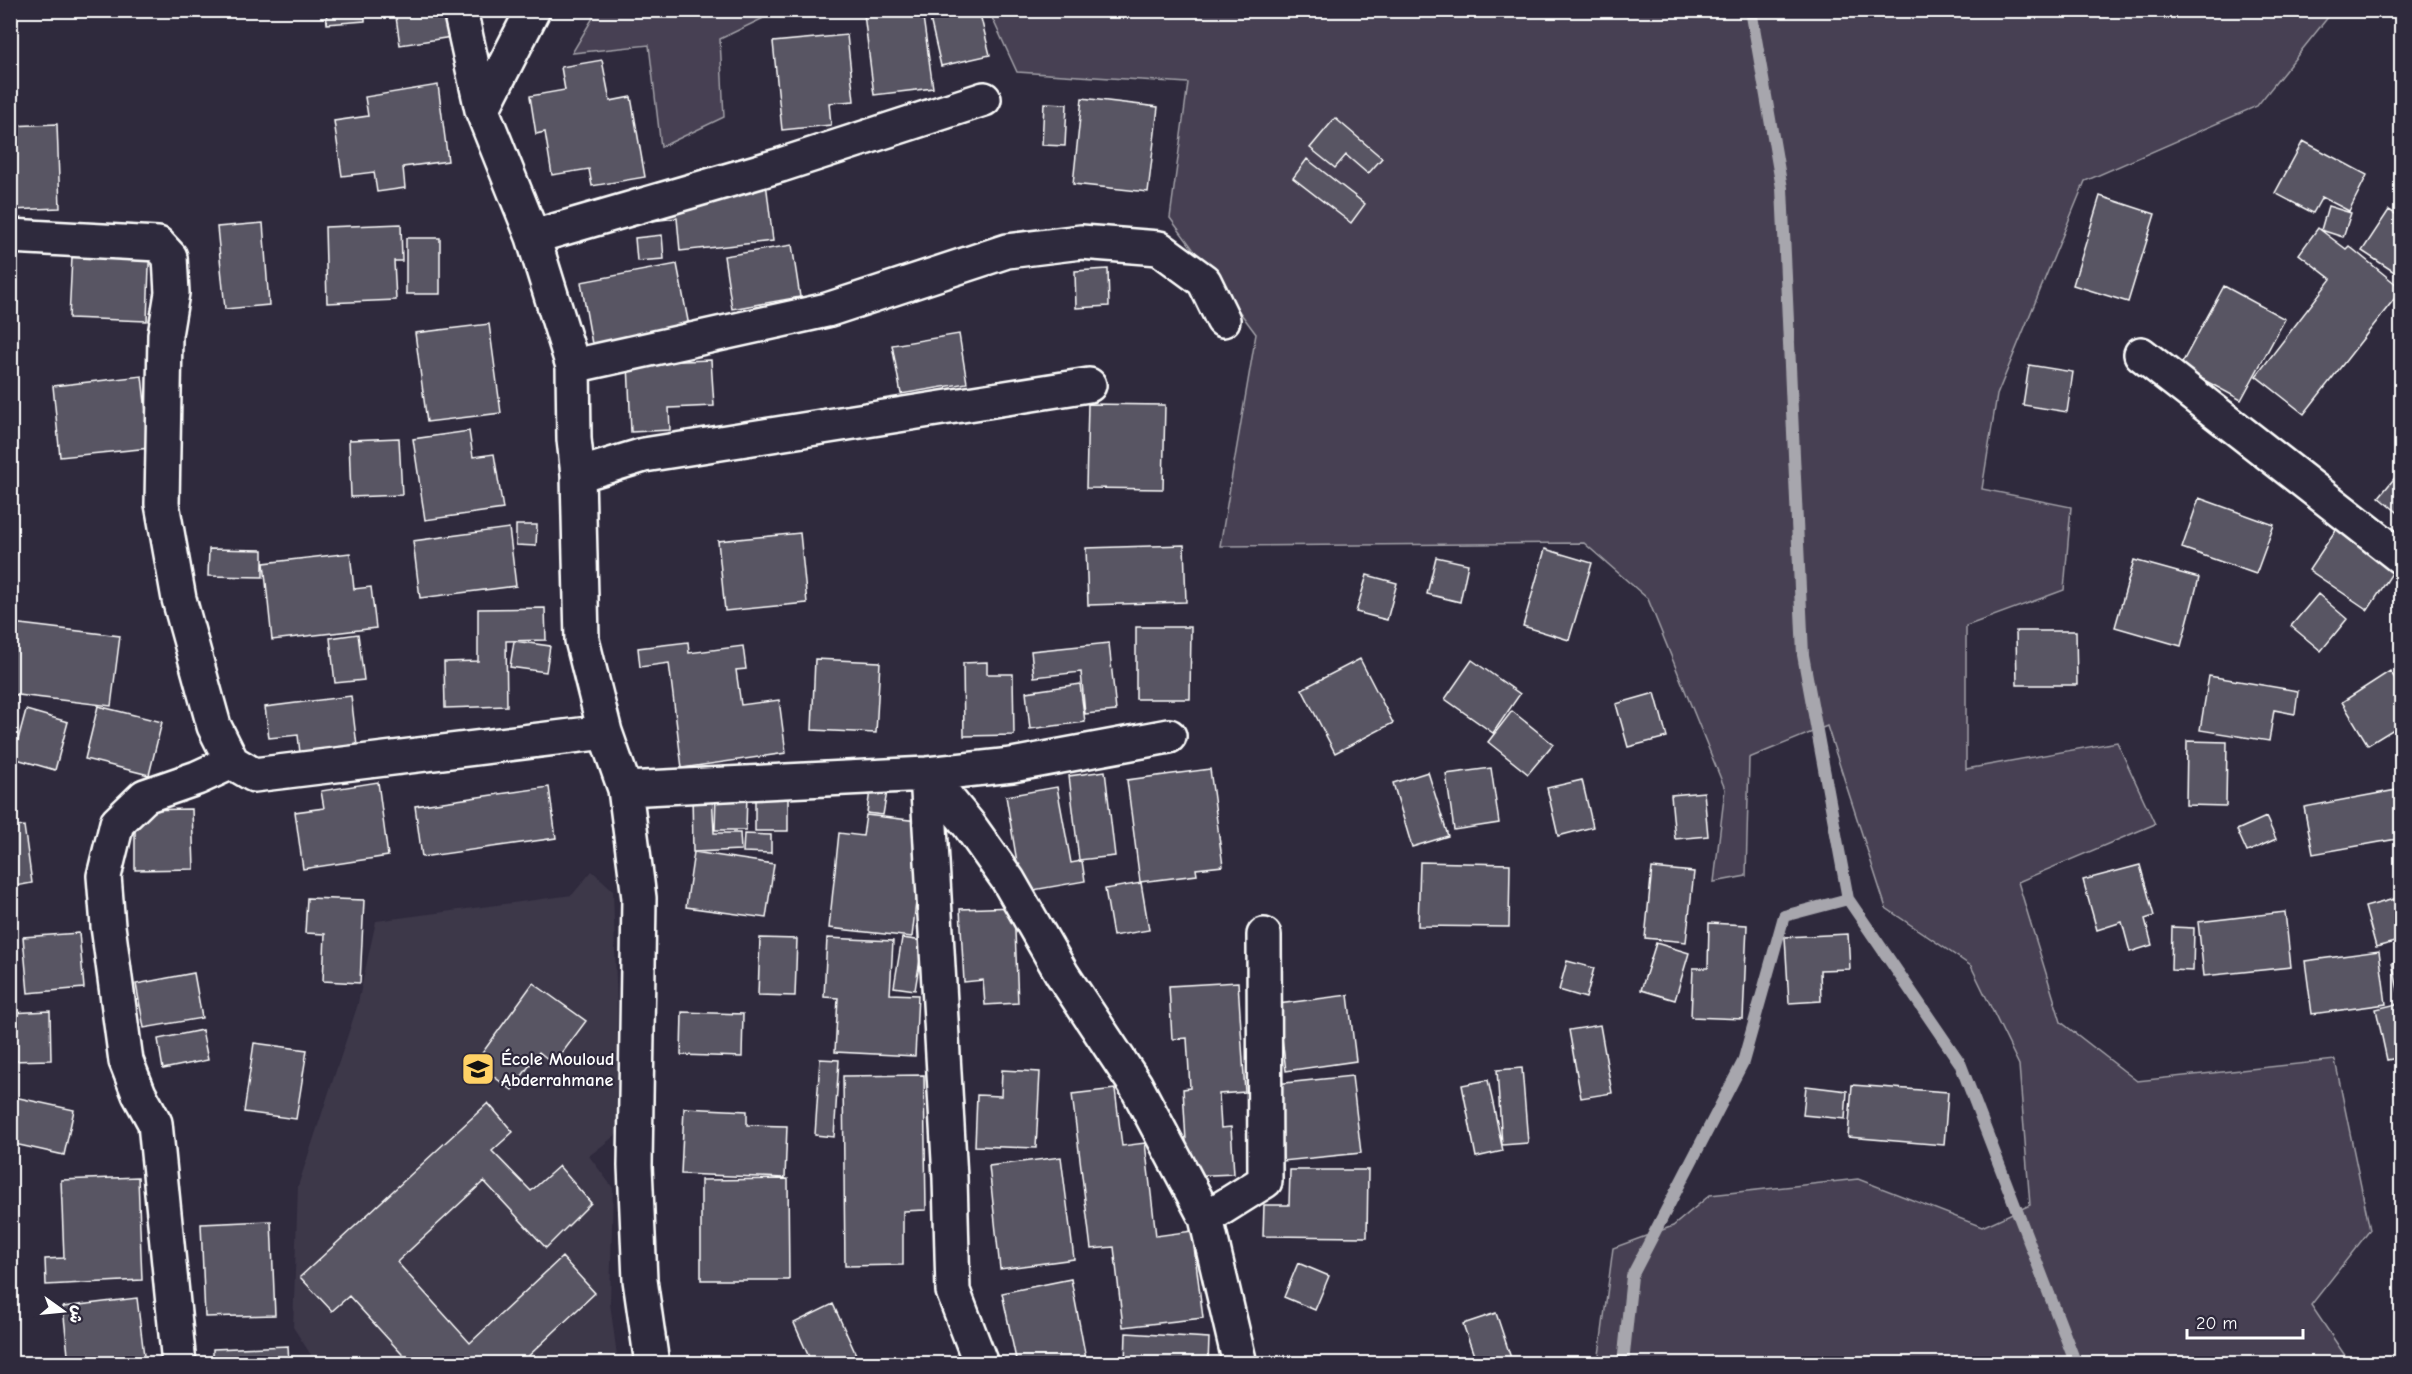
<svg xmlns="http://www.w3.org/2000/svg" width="2412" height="1374" font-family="'Comic Neue','Playpen Sans Arabic',sans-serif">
<rect width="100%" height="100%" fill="#2f2a3d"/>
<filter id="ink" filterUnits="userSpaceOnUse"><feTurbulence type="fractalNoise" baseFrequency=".0167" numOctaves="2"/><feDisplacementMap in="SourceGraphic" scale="12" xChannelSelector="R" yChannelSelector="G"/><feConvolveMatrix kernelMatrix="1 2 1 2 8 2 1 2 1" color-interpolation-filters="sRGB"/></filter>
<g filter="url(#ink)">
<!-- built -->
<path fill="#3c3749" d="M592,871L613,890L621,1131L589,1156L613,1188L610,1303L618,1363H316L293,1327L298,1186L357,1007L376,921L572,895Z"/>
<!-- green -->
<path fill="#464152" stroke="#a2a0a8" stroke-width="1.5" d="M597,11V10L778,11L720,39L724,117L661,147L649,45L572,53Z
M989,11H2333L2257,106L2085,181L1997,395L1982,489L2071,507L2064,590L1966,626V769L2117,742L2155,824L2018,882L2061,1022L2137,1081L2335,1060L2370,1230L2311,1305L2350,1363H1598L1613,1248L1673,1226L1710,1195L1858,1179L1982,1227L2030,1205L2019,1065L1971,966L1886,908L1827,726L1749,758L1746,876L1714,882L1725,789L1648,599L1584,543L1220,546L1256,334L1170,218L1188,83L1017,72Z"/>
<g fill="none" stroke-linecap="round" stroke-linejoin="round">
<!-- stream -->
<path stroke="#a7a6ad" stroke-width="12" d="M1751,10L1782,188L1803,655L1848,899L1960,1063L2076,1364
M1623,1364L1632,1276L1743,1062L1784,916L1848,899"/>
</g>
<!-- building -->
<path fill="#595564" stroke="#fff" stroke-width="1.5" d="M326,10H365V21L327,24Z
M395,10H454L458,36L400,45Z
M892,10H922L933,88L874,95L864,14Z
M928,10H979L990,55L941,66Z
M847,35L854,101L829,103L831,125L782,130L773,42Z
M602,60L610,101L631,97L645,177L592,186L589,169L552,175L545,132L536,134L530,96L565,90L561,67Z
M438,85L448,161L403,167L405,188L377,192L374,172L342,176L334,121L368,116L365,97Z
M1082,98L1158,107L1148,192L1073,184Z
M1044,103L1067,104L1065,146L1042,145Z
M1335,118L1382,158L1368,174L1346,155L1335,168L1310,148Z
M57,124L60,208L10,210V126Z
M2303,141L2367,175L2349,211L2322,197L2313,213L2275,193Z
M1307,159L1365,204L1351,223L1293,178Z
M766,182L773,241L680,251L677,218L653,221L650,195Z
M2100,196L2155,214L2128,302L2073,285Z
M2328,206L2351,213L2343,237L2321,230Z
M2389,210L2402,218V277L2362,251Z
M263,223L269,305L225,309L217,227Z
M401,224L402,261H394L396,300L327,303L325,227Z
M2318,228L2346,249L2349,246L2402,289L2304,414L2256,376L2331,279L2299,254Z
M662,235L664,259L637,261L635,238Z
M73,237L150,240L147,321L69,318Z
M406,238H440V294H406Z
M792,245L800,297L732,309L724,256Z
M677,264L689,326L592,344L581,282Z
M1108,269L1109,306L1076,308L1075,271Z
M2224,286L2285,319L2241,400L2180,367Z
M489,324L501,413L427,422L415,333Z
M959,334L967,383L901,394L892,345Z
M711,360L714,406L669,408L670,430L631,432L628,363Z
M2029,365L2073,372L2067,412L2023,405Z
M142,376L150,448L60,457L53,386Z
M1088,404L1165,405L1163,489L1086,488Z
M469,431L473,457L494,454L503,509L425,520L413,439Z
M399,438L402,495L351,497L349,440Z
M2402,469V516L2379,497Z
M2199,498L2274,525L2256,574L2182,548Z
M516,525H537L536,546L516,545Z
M2339,525L2398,564L2368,610L2309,570Z
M509,528L516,586L420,598L413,541Z
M800,533L807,603L725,611L718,541Z
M1184,545L1186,602L1088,605L1086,548Z
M209,549L263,550V577L208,576Z
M1545,549L1592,563L1569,640L1523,626Z
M350,553L354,589L371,587L376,628L272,640L264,563Z
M1436,557L1468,564L1460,602L1427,594Z
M2134,560L2199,578L2181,646L2115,627Z
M1367,575L1397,583L1387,620L1356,612Z
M2318,594L2347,619L2321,651L2291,626Z
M545,608L546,640L506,641L507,706L445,708L444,662L478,661V609Z
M12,623L120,636L111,706L10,694Z
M1136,627H1191L1190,699H1136Z
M2016,631H2076L2077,685H2017Z
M358,634L364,680L335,683L330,638Z
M514,641L550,646L546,672L510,667Z
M688,642L689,653L743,646L746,669L736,670L741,705L779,700L786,753L682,768L669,663L640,667L638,648Z
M1109,643L1116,711L1085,714L1081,672L1034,677L1031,651Z
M815,659L880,662L876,733L812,730Z
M1360,659L1393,723L1335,753L1302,689Z
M1472,660L1520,694L1493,733L1445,699Z
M987,662V674H1013L1014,735L964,736L963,663Z
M2390,671L2402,689V724L2368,745L2342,702Z
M2209,676L2298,691L2295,714L2274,710L2269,741L2200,730Z
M1080,684L1085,722L1030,729L1026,692Z
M1655,693L1667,737L1628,747L1616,704Z
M351,696L357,746L300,753L298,735L269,738L265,707Z
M98,706L162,722L149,775L85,759Z
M26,710L68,722L55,770L13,758Z
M1512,711L1553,744L1528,774L1488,742Z
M2187,741L2227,742L2226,806L2186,805Z
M1491,768L1499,823L1454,830L1446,774Z
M1210,769L1223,866L1196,869L1197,875L1140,882L1127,780Z
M1105,771L1115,856L1079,860L1069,776Z
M1428,772L1448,836L1412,847L1393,783Z
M1582,780L1593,827L1558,836L1547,788Z
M378,782L388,856L303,869L295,812L324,808L321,791Z
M788,786V831H755V787Z
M549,787L556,838L422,857L415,806Z
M1057,787L1071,863L1082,861L1085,881L1022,892L1006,796Z
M2402,789V838L2313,854L2304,807Z
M870,790L887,792L883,815L867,813Z
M712,791L714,833H740L741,850L693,852L692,792Z
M716,792L747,793L746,830H715Z
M1704,792L1708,836L1675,839L1671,795Z
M192,809L194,869L135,870V810Z
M866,815L918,821L914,858L921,859L912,937L829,928L839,833L863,836Z
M2266,817L2276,839L2247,852L2237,830Z
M24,826L32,883L10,887V828Z
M744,834L771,835V853L743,852Z
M694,852L774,864L766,918L686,907Z
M1420,862L1510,864L1509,927L1418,926Z
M2140,865L2154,916L2145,919L2152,945L2130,952L2122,922L2097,930L2083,880Z
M1652,868L1694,872L1686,942L1645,938Z
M1141,883L1149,930L1113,936L1105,889Z
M307,898L364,900L360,983L323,981L325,934L305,933Z
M2394,899L2402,927V940L2376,947L2365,907Z
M1014,907L1018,1003L985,1005L983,980L964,982L960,909Z
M2285,912L2291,967L2204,976L2198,922Z
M1709,923L1747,925L1743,1019L1691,1017L1693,968H1708Z
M2172,927L2194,928L2193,971L2171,970Z
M79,933L84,988L28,993L23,937Z
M1848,934L1850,969L1820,970L1821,1001L1789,1003L1785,937Z
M760,938L797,939L795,996L758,995Z
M827,938L893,941L890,994L918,995L915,1056L835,1052L838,998L824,997Z
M902,938L923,941L915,990L894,987Z
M1656,943L1689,953L1675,1000L1641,990Z
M2379,951L2386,1004L2312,1014L2305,961Z
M2402,960V1057L2387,1060L2376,1009L2401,1003L2392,963Z
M1567,961L1594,968L1586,998L1559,990Z
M194,973L202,1018L144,1028L136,984Z
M1238,982L1245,1092L1219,1094L1221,1128L1231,1127L1234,1174L1188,1176L1183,1089L1190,1088L1187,1038L1172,1039L1169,986Z
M533,983L586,1021L554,1064L539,1052L512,1090L475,1063Z
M1348,995L1356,1061L1286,1071L1278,1004Z
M50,1011L51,1060L10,1061V1013Z
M682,1012L743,1014L742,1057L681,1055Z
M1600,1025L1612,1093L1581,1098L1569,1030Z
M202,1030L208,1060L163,1069L158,1039Z
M254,1043L307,1050L296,1119L244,1112Z
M820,1059L839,1060L834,1137L815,1135Z
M1522,1068L1528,1143L1502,1145L1497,1070Z
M1002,1070L1040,1072L1036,1148L975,1146L977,1095L1001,1096Z
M924,1075L926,1210L903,1211V1265L845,1266L843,1076Z
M1352,1076L1361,1153L1283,1161L1275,1084Z
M1488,1080L1503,1151L1476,1157L1462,1085Z
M1852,1085L1948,1092L1944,1145L1848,1137Z
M1806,1086L1847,1091L1845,1119L1803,1115Z
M1115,1089L1122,1146L1145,1143L1156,1236L1192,1231L1203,1318L1123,1327L1114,1247L1091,1249L1072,1094Z
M10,1096L74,1110L64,1155L10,1143Z
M488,1103L513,1132L492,1151L531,1191L559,1166L591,1203L546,1248L484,1181L397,1262L470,1343L562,1257L595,1293L520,1364H411L349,1296L332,1311L300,1277Z
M684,1108L747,1111V1125L787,1126L785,1178L681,1174Z
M1061,1157L1074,1259L1000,1269L989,1166Z
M1290,1170H1368L1367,1237L1263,1236L1264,1205H1289Z
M138,1177L142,1280L46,1285L45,1259L64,1258L61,1180Z
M788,1179L789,1280H701V1180Z
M271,1221L275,1315L205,1317L201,1224Z
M1298,1263L1329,1276L1315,1310L1284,1297Z
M1071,1279L1087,1364H1017L1002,1293Z
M137,1298L145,1364H69L63,1307Z
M833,1304L858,1359L849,1364H812L794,1323Z
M1496,1313L1512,1361L1504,1364H1477L1463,1324Z
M1126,1333L1209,1338L1208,1364H1125Z
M288,1346L289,1364H213V1349Z"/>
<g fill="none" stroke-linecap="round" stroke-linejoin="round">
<!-- street casing -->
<g stroke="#fff" stroke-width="38">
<path id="street" d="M460,10L482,110L533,237L573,366L574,439L578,475L582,640L605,732L625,789L639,898L635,1166L640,1280L652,1364
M482,110L533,10
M10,236L158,244L170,257L172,293L165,335L162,504L179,599L214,726L232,762L254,775L605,732
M533,237L781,165L984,99
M2141,354L2402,558
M573,366L827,310L1007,251L1081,242L1159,248L1204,281L1223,320
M578,475L644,455L1089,385
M625,789L927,774L1012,765L1169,736
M1206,1218L1265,1181L1264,935
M179,1364L155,1123L139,1094L126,1061L108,926L104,876L117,823L145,796L197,778L232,762
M981,1364L953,1291L950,1178L927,774L969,825L1008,880L1062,974L1135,1084L1206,1218L1240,1364"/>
</g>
<!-- street -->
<use href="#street" stroke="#2f2a3d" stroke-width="33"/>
</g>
</g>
<!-- icons -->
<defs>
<g id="school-square" transform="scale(1.725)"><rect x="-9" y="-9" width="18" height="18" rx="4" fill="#ffd166" stroke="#2f2a3d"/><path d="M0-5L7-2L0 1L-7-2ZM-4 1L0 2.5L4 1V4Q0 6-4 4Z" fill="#111"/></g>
</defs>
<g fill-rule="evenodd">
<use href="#school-square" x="478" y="1069"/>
</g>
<g text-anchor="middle" stroke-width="4.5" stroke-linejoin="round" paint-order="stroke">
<!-- poi labels -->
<g font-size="18" font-weight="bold" fill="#fff" stroke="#2f2a3d" text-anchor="start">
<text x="501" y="1065">École Mouloud<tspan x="501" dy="21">Abderrahmane</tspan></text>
</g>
</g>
<!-- margin -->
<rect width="2412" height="1374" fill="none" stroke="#2f2a3d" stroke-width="36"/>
<rect x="18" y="18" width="2376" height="1338" fill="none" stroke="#fff" stroke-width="2" filter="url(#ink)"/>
<!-- north arrow -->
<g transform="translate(63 1311) rotate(105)" stroke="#2f2a3d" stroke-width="4.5" paint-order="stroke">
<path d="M0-4.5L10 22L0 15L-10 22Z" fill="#ffffff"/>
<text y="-9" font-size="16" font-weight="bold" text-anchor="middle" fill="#ffffff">ش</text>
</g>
<!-- scale -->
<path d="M2187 1329v9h116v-9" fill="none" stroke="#ffffff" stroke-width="3"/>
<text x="2196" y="1329" font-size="18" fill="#ffffff" stroke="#2f2a3d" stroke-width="4.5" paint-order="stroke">20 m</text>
</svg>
